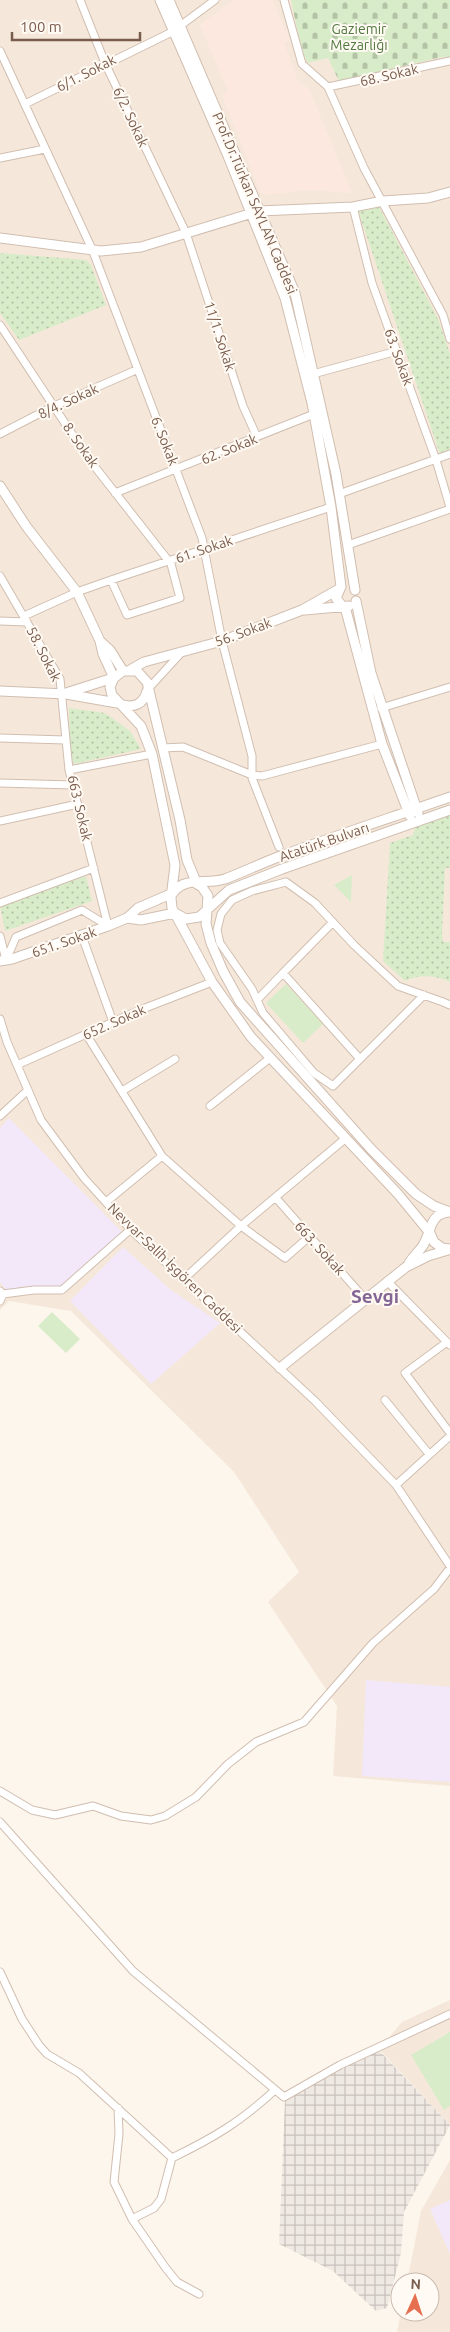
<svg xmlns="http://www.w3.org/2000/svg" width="450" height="2332" font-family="Ubuntu,sans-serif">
<defs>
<pattern id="industrial-grid" width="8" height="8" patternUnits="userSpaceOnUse" patternTransform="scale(1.25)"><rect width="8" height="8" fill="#efe9e4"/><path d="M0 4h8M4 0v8" fill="none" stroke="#c7c0bb"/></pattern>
<pattern id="cemetery-stones" width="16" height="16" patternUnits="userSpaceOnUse" patternTransform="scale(1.25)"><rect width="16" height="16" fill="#d8ecc9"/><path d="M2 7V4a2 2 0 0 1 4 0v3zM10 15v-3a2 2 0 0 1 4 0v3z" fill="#b4c2a5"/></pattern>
<pattern id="park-dots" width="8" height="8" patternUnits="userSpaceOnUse" patternTransform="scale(1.25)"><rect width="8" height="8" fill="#d8ecc9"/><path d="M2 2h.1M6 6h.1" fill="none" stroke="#b4c2a5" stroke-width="1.8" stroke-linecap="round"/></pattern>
</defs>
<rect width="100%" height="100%" fill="#fdf6ec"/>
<!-- residential -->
<path fill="#f5e8da" d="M0,0H450V1786L333,1776L337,1706L268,1602L299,1572L234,1472L71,1311L9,1301L0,1310Z
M450,2000V2125L379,2049L402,2022Z
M450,2160V2332H397L401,2312H430V2282H407L421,2211Z"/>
<!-- commercial -->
<path fill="#fde8e0" d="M234,0H272L290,40L284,43L298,81L309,89L352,193L307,190L267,195L261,193L222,95L228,91L200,25Z"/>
<!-- industrial -->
<path fill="url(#industrial-grid)" d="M374,2045L450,2125L404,2212L401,2253L387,2308L376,2311L333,2271L279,2244L285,2099Z"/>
<!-- education -->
<path fill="#f3e8fa" d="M9,1118L122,1232L62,1286L6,1290L0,1282V1128Z
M123,1247L171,1290L220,1323L151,1384L70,1301Z
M366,1680L450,1687V1782L362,1776Z
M450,2200V2254L430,2209Z"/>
<!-- grass -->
<path fill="#d8ecc9" d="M352,875L351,902L334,885Z
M286,984L323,1024L303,1043L266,1003Z
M52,1312L80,1339L66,1353L38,1326Z
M450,2032V2106L444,2110L411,2055Z"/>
<!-- cemetery -->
<path fill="url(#cemetery-stones)" d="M291,0H450V57H442L339,81L328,58L307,63L299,38Z"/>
<!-- park -->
<path fill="url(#park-dots)" d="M379,207L438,319L450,354V451L440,454L358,210Z
M0,253L86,260L91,265L106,305L19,340L0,313Z
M69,708L105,713L130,731L141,749L74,764L70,753Z
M450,812V868H445L442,933L443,942H450V982C437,975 417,974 405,981L383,961L390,843L413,835L416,824Z
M86,876L92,901L5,931L0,905Z"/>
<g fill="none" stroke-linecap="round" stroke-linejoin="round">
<!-- minor casing -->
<g stroke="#d1beb0" stroke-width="9">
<path id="minor" d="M80,0L105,63L186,233L243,406L257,437
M284,0L302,64L328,87L364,168L443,315L450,339
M180,26L215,0
M0,51L92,249L202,538L222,641L252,756V778L279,847
M328,87L450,61
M25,104L174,31
M0,158L45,149
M353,207L372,283L436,460L450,507
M0,325L88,458L171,564L180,598L127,615L111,580
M313,374L397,351
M0,434L54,406L136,370
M115,493L314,414
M339,494L450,454
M348,545L450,509
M0,576L60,679L69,770
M24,616L77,592L111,580L331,507
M0,621L27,622
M148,689L181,653
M381,708L450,687
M0,738L65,740
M163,748L183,747L252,775L262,776L382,744
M0,783L73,785
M0,821L78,804
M0,903L94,868
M108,926L69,770L152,754
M0,936L6,960L16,937L82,910L108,926
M82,936L113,1022
M283,973L333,922
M424,995L333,1086L314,1073L263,1013L252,989L220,943L217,930L221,914L232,900L252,891L286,882L315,903L354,945L398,986L443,1002L450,1005
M257,1000L283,973L360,1059
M0,1019L7,1042L41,1120L84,1178L133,1232L315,1401L396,1485L450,1566
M86,1034L162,1156L106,1202
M17,1065L140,1010L212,982
M122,1091L175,1059
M210,1106L270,1058
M0,1116L28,1090
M162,1156L241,1226L285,1258L310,1236
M276,1198L365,1299
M184,1279L241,1226L346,1138
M387,1281L447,1342
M0,1291L3,1294L34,1290H62L131,1229
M0,1301L3,1294
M450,1345L447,1342L405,1373L450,1433
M385,1400L429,1454
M396,1485L450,1436
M0,1791L32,1810L55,1815L93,1806L121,1816L151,1820L165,1816L196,1797L228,1764L256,1742L304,1722L373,1643L434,1589L450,1568
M0,1822L133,1971L284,2097L340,2065L450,2014
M0,1972L22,2019L39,2045L47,2054L79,2073L172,2158
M118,2108L119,2134L114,2182L132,2219L165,2267L177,2282L199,2294
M132,2219L154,2208L161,2199L172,2158C215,2137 240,2122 275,2090"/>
</g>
<!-- tertiary casing -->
<g stroke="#d1beb0" stroke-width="11">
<path id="tertiary" d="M160,0L228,156L285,298L312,403L331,507L341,587
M169,0L295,293L336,474L355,590
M0,238L101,251L141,247L259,211L353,207L383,201L428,198L450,192
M0,486L26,526L77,592L100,641L103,654L114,678
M340,589L336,598L342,606
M356,601L371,673L418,813
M345,607L382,744L410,816
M305,610L349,606
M100,641L110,650L123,671
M130,670L144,662L222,641L302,610L339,589
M0,691L66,694L117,703
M66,693L113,678
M120,704C133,709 144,704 147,691
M197,884L187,860L180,820L147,682L137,671H123L114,678L110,687L112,695L141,726L152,754L175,865L171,898L172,908L212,982L251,1037L398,1194L430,1233L434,1242L442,1248L450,1249
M197,884L202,887L208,896L206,924L211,943L223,971L240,1002L371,1149L416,1194L434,1206L450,1212
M175,913L186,919L199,917L229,890L282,869L450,810
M127,918L141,920L175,913
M0,961L12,959L108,926L127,918L138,908L173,893C184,876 207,885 225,879C243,872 260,864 278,857C335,836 393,817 450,797
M409,1263C413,1257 418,1252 422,1247C432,1233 428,1213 450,1212
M280,1368L406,1267L428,1256L448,1250"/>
</g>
<!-- minor -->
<use href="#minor" stroke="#fff" stroke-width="7"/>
<!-- tertiary -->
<use href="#tertiary" stroke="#fff" stroke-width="9"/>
</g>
<g text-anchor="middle" stroke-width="4" stroke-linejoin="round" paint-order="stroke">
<!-- park labels -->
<g font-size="14" fill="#537a41" stroke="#fffaf3">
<text x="359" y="34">Gaziemir<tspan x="359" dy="16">Mezarlığı</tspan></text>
</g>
<!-- street labels -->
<g font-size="14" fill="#7a5c4d" stroke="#fffaf3">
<text transform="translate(86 73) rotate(-27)" y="5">6/1. Sokak</text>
<text transform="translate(389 75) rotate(-13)" y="5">68. Sokak</text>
<text transform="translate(131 117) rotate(65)" y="5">6/2. Sokak</text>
<text transform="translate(255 203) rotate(67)" y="5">Prof.Dr.Türkan SAYLAN Caddesi</text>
<text transform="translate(220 336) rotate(72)" y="5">11/1. Sokak</text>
<text transform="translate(399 357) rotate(70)" y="5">63. Sokak</text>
<text transform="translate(68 401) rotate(-25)" y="5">8/4. Sokak</text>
<text transform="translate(165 441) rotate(68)" y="5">6. Sokak</text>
<text transform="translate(81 445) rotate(55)" y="5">8. Sokak</text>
<text transform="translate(229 449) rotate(-22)" y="5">62. Sokak</text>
<text transform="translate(204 549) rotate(-19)" y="5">61. Sokak</text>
<text transform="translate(243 632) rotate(-20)" y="5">56. Sokak</text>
<text transform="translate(44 654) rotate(63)" y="5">58. Sokak</text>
<text transform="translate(80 808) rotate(77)" y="5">663. Sokak</text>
<text transform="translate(324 842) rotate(-19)" y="5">Atatürk Bulvarı</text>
<text transform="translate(64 942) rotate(-19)" y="5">651. Sokak</text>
<text transform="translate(114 1022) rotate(-24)" y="5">652. Sokak</text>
<text transform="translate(320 1248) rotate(48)" y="5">663. Sokak</text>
<text transform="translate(175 1268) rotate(44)" y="5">Nevvar-Salih İşgören Caddesi</text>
</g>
<!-- district labels -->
<g font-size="19" font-weight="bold" fill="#846695" stroke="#fffaf3">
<text x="375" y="1303">Sevgi</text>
</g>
</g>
<!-- north arrow -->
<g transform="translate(415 2297) rotate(3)"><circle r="24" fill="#fffaf3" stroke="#cabbb1"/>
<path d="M0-4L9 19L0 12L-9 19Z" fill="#e76f51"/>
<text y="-8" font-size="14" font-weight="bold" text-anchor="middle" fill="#7a5c4d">N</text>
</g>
<!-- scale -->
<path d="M12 32v8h128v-8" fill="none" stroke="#7a5c4d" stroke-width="2.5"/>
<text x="20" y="32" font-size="15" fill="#7a5c4d" stroke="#fffaf3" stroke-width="4" paint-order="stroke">100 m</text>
</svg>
